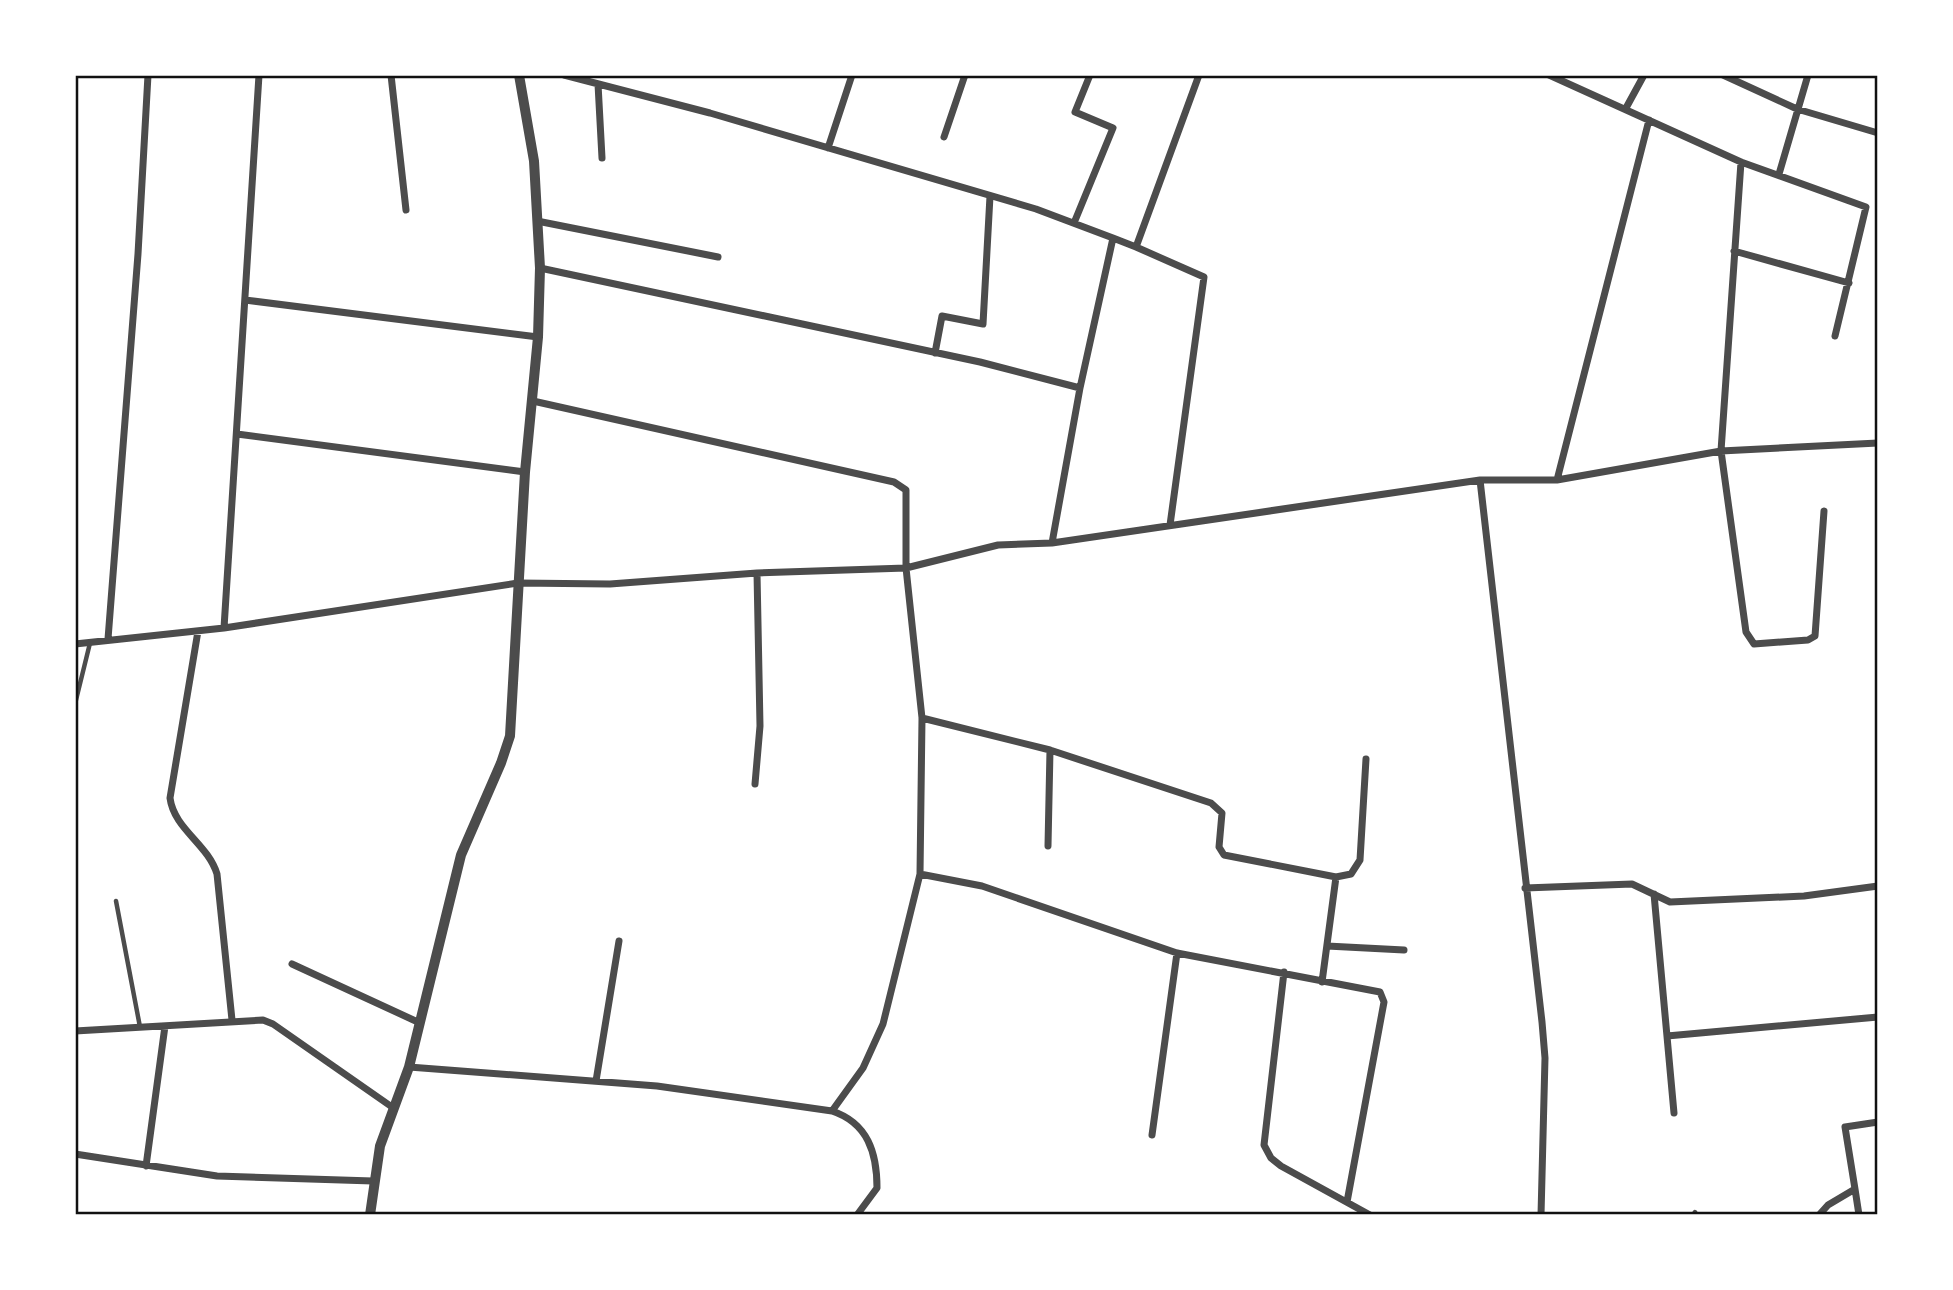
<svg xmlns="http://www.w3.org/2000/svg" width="1953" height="1290" font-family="Lato,sans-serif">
<rect width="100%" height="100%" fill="#fff"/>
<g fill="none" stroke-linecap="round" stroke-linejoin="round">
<!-- service -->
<path stroke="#4c4c4c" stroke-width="4.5" d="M75,704L90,643
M116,901L140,1027
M1693,1215L1695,1212"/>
<!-- minor -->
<path stroke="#4c4c4c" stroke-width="7" d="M391,75L406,210
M564,75L710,113L1036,209L1113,238L1080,388L1052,543
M1549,75L1741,162L1866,207L1835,336
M1723,75L1797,109L1878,133
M598,84L602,158
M1626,108L1644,75
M944,137L965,75
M828,148L852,75
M1741,162L1721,451L1746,632L1754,644L1808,640L1815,636L1824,511
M1779,174L1808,75
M537,221L718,257
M1074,223L1113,128L1075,112L1090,75
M1113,238L1136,247
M1734,251L1849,283
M540,268L980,362L1080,388
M245,300L538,337
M935,353L942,316L983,324L990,196
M237,434L525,472
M1480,480L1542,1022L1545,1058L1541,1215
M1557,480L1649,120
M1170,525L1204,277L1136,247L1199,75
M224,628L259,75
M198,631L170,798C174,829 208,844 217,874L232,1020
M108,639L138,254L148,75
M75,644L224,628L518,583L610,584L757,573L906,568L998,545L1052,543L1480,480H1557L1721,451L1878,443
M922,718L1050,750L1211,803L1222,813L1219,847L1224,855L1336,877
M755,784L760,726L757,573
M1048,846L1050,750
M920,874L982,886L1177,953L1380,992L1384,1002L1347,1202
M1525,888L1632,884L1670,902L1804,896L1878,886
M1654,894L1674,1113
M1327,946L1404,950
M292,964L420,1023
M1284,972L1264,1145L1271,1158L1281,1166L1370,1215
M1322,982L1336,877L1351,874L1360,860L1366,759
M75,1031L263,1020L273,1024L392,1107
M1667,1036L1878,1017
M409,1067L657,1086L832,1111L863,1068L883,1024L920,874L922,718L906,568V490L894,482L533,401
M596,1081L619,941
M832,1111C868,1123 877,1153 877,1188L857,1215
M1152,1135L1177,953
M75,1154L217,1176L373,1181
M146,1166L165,1026
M1855,1189L1859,1215
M1819,1215L1828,1205L1855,1189L1845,1127L1878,1122"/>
<!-- tertiary -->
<path stroke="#4c4c4c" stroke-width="10" d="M370,1215L380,1146L409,1067L461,855L501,763L510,736L525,472L538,337L540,268L534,161L519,75"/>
</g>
<!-- border -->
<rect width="1953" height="1290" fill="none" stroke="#ffffff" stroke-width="154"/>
<rect x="77" y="77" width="1799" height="1136" fill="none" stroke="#111" stroke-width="2.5"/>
</svg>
